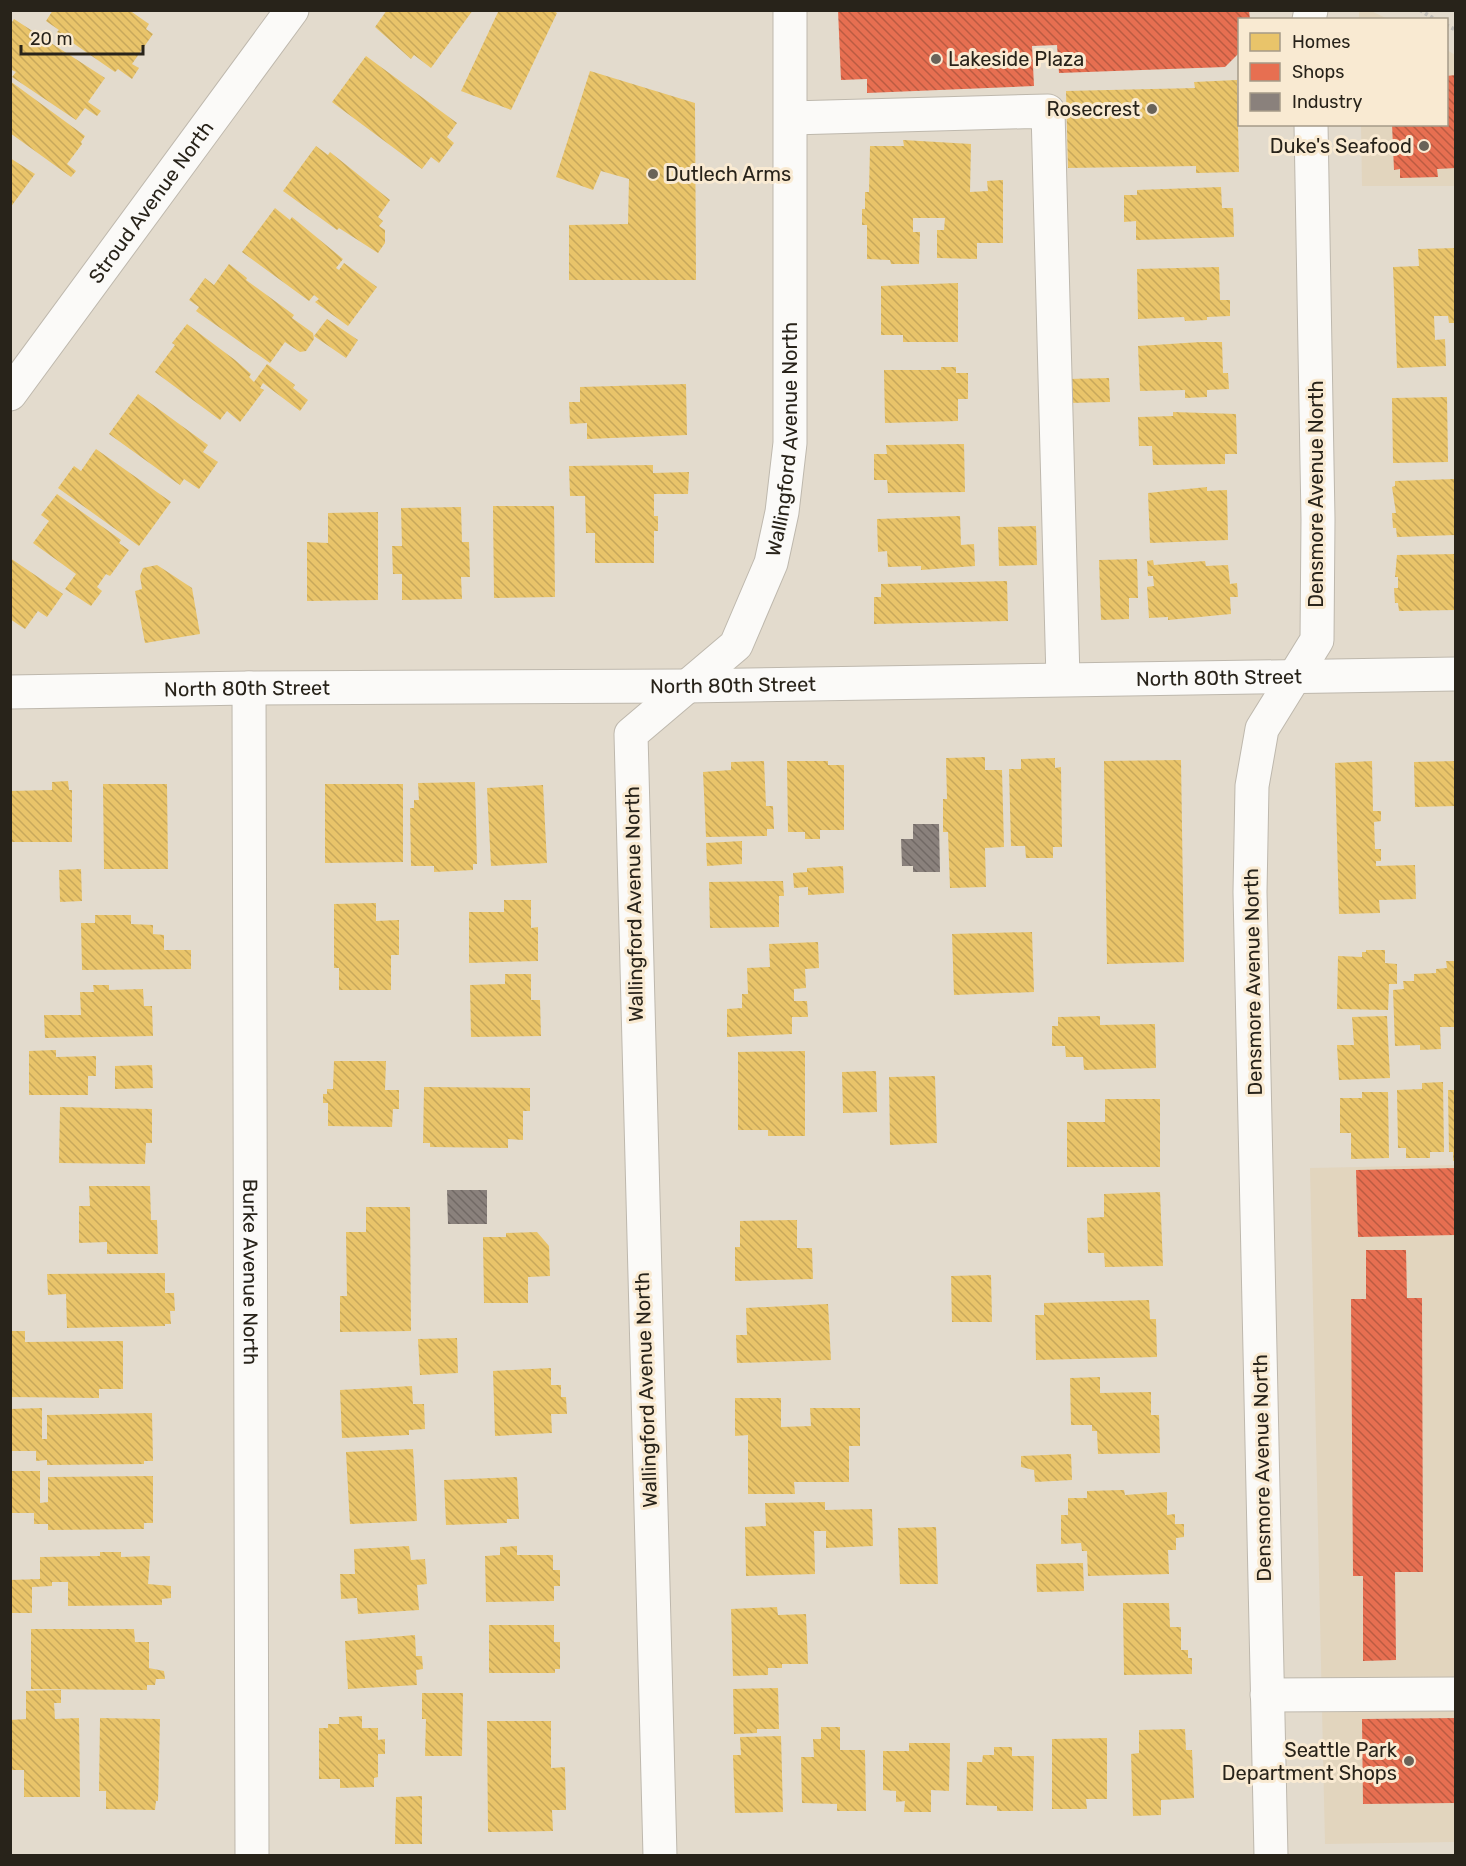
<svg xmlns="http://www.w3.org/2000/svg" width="1466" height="1866" font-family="Rubik,sans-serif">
<defs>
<pattern id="homes-back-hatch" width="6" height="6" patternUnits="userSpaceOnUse" patternTransform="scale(1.5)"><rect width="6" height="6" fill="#e9c46a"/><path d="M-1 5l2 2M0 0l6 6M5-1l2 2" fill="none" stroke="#c8a85b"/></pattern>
<pattern id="shops-back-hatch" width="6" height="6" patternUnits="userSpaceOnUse" patternTransform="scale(1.5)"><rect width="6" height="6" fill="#e76f51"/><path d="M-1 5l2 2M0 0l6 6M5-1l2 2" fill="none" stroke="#bb5b42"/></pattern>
<pattern id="industry-back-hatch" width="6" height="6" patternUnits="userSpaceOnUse" patternTransform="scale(1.5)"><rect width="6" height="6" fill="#8a817c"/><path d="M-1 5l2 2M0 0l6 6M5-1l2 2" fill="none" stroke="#716965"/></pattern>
</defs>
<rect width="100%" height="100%" fill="#e3dbcd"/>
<!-- built -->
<path fill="#e2d5be" d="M1359,11H1371L1388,19H1359Z
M1447,50L1455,55V186H1362L1361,125L1446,124Z
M1455,1165V1842L1325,1844L1310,1168Z"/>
<!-- homes -->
<path fill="url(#homes-back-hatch)" d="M53,10H129L149,24L146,29L153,34L132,64L139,68L132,79L118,69L115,72L57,32L59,30L46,21Z
M387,10H473L431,68L414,55L411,59L375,27Z
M499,10H552L557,13L511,110L461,91Z
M14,19L105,78L88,102L101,111L97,116L85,108L76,120L12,77L16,72L10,69V25Z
M366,56L457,123L447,137L454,143L439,163L431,157L422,169L332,102Z
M590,71L695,103L696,280H569V225L628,224L629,179L601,171L593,190L556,177Z
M1237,80L1239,172L1196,173V166L1068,168L1066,91L1195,88L1194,82Z
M10,81L85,136L81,142L82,144L67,164L76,171L71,177L10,133Z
M903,140L971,144L970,192L988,191L987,181L1003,180V243H977V259L937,258V230H944L945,218H913V232H920L919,264H891L890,260L867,259V225H862V209H865V192H869L870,146H904Z
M316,146L328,155L330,152L390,200L378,217L383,221L379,226L385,230V243L378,253L339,228L337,230L283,191Z
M10,158L35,174L10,208Z
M1221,187L1222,208H1233L1234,237L1136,240V221L1124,222V195H1137V190Z
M275,208L290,220L292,217L343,259L336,268L339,270L344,263L377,287L348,326L315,302L319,299L314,295L309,301L242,252Z
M1456,248V323H1449L1448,316H1434L1435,340L1445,339L1446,366L1397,368L1393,267L1419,266L1418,249Z
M229,264L247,278L246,280L294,315L292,318L313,333L314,339L306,351L300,352L285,342L270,363L196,311L199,307L189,300L205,278L214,285Z
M1219,267L1220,300H1230V316L1207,317V320L1185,321L1184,317L1138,319L1137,269Z
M958,283V342H903V335H881V286Z
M327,319L358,340L346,358L314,336Z
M187,324L235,360L251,374L249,377L254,382L267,364L295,385L293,388L308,400L300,411L263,383L260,388L264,390L240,422L227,411L220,420L155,372L175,345L172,343Z
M1201,342H1222L1223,373H1228L1229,389L1207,390V397L1185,398V390L1140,391L1138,346Z
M941,367H956V373H968V399H958V421L885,423L884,370H941Z
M1109,378L1110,402L1068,403L1067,379Z
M686,384L687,435L587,439V423L570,424L569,402H580V387Z
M138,394L208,445L203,452L218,462L199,489L184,479L180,485L109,434Z
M1447,397L1448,462L1393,463L1392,398Z
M1173,412L1236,414L1237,454H1225V464L1153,465L1152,446H1139L1138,417L1173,416Z
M964,444L965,492L888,493L887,480H874V454H887L886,445Z
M96,449L171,502L139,546L58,488L74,466L81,471Z
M653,465V473L689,472L688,494H654V516H658V531H654V563H595V533H586L585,496H570L569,466Z
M1454,479L1455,535L1397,537L1396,528H1393L1392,513H1396L1392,487L1395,486V481Z
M1207,487V491L1227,490L1228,540L1150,543L1148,493Z
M57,494L121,540L119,543L129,550L110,576L106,574L97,587L102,591L91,606L65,589L76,574L33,543L49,521L41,515Z
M493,506H554L555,597L494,598Z
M461,507L462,542H469L470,577H461L462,599L402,600V574H393L392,546H402L401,508Z
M378,512V600L307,601V542L328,543V513Z
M960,516L961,545L974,544L975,566L921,570V566L888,567L887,551L878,552L877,519Z
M1036,526L1037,565L999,566L998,527Z
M1456,554V610L1399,611L1398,603H1395L1394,588H1398V577H1395L1397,555Z
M10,558L63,594L47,617L38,611L25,629L10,619Z
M1137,559L1138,598H1129V619L1101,620L1099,560Z
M1153,560L1154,565L1205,561L1206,566L1228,565L1230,584L1237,583L1238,597H1230L1231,614L1168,620V617L1149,618L1147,587L1154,586L1153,576H1148L1147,561Z
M157,565L192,588L200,634L145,643L135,591L142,589L140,576L143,568Z
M1007,581L1008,621L874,624V597H881V584Z
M985,757V770H1002L1004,847L985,848L986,887L950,888L948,832H943V799H947L946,758Z
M1055,758V768L1061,767L1062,847H1053V858H1026L1025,846H1011L1009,769H1021V759Z
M1181,760L1184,962L1107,964L1104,761Z
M764,761L766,806H773L774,829H767V836L706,837L703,772L731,770V762Z
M787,761H828V765H844V830H820V839H805V832H788Z
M1372,761L1373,811H1381V821L1374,822L1375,849H1381V861H1376V866L1415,865L1416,899L1379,900L1380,913L1339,914L1335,763Z
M1456,761V806L1415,807L1414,762Z
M68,781L69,790H72V842H10V791L52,790V782Z
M475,782L477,864H473V870L434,872V866H411L410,808H414V800H419L418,783Z
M103,784H167L168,869H104Z
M325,784H403V862L325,863Z
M543,785L547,863L491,866L487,788Z
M742,841V864L707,866L706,843Z
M843,866L844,893L808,895V887L794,888L793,873L807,872V868Z
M81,869L82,901L60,902L59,870Z
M783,881L784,896H779V927L710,928L709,882Z
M504,900H531V928L538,927V961L469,963V912H504Z
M376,903V921L399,920V955H391V990H339V968H334V904Z
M95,915H131V924L153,925V934L164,935V950H191V969L82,970L81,923H95Z
M1032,932L1034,992L954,995L952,934Z
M818,942L819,968L805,969L806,988L794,989V1001H807L808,1017H792V1034L727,1037V1009L742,1008V994H748L747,968L770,967L769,944Z
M1366,950H1385V963L1397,964V984H1389L1388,1010L1337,1009L1338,956L1362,957V952H1366Z
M1446,961H1456V1027H1440L1441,1049L1420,1050V1045L1395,1046L1393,990L1404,989L1403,981H1414V974L1436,973V969L1447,968Z
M505,974H531V1000H540L541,1036L471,1037L470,985L505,984Z
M93,985H109V990L143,989L144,1006H152L153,1036L45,1038L44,1015H81L80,992H94Z
M1100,1016V1025L1155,1024L1156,1068L1084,1070L1083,1057H1066L1065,1046H1052V1026H1058V1017Z
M1387,1016L1390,1078L1339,1080L1337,1045H1354L1352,1017Z
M56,1050V1057L96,1056V1076H88V1095H29V1051Z
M805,1051V1136H768V1130H738V1052Z
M334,1061H386L385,1090H399V1109H393L392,1127L328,1126V1103H323V1094H327V1089H333Z
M152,1065L153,1088L115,1089V1066Z
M876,1071L877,1112L843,1113L842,1072Z
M935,1076L937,1143L890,1145L889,1077Z
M1443,1082L1444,1152H1430V1158H1406V1148H1398L1397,1090L1422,1089V1083Z
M424,1087L530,1088V1111H523V1140L508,1139V1148L430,1147V1143H423Z
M1448,1090H1456V1160L1453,1161V1152H1449Z
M1362,1092H1388L1389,1158L1351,1159V1133H1340V1098H1362Z
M1105,1099H1160V1167H1067V1122H1105Z
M60,1107L152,1109V1143H146L145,1164L59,1163Z
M89,1186H150L151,1220H157L158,1254H107V1242L79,1243V1206H90Z
M1160,1192L1163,1266L1105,1267L1104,1253H1088L1087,1218L1104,1217V1194Z
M366,1207H410L411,1331L340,1332V1296H347L346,1232H366Z
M797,1220V1248H812L813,1279L735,1281V1247H740V1221Z
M537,1232L549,1246L550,1276L528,1277V1303H484L483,1237H506V1233Z
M165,1273V1293H174L175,1311H170L171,1324H165V1326L67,1328L66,1294L48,1295L47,1274Z
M991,1275L992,1322H952L951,1276Z
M1149,1300L1150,1319H1156L1157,1357L1036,1360L1035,1315H1044V1303Z
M828,1304L831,1360L737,1363L736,1335H747L746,1308Z
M10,1331H25V1342L123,1341V1389H99V1398L10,1397Z
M457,1338L458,1373L420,1375L418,1339Z
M551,1368V1385H561V1397H566L567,1414H551L552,1433L495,1436L493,1371Z
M1100,1377V1393L1151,1392V1415H1159L1160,1453L1098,1454L1097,1431H1092V1425H1071L1070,1378Z
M412,1386L413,1404H424L425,1429L409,1430V1435L342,1438L340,1390Z
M735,1398H781V1427L811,1426L810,1408H860V1446H849V1482H794L795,1494H748V1435L735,1436Z
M42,1408V1439H47V1415L152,1413L153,1461H144V1464L47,1465V1460L36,1461V1451H10V1409Z
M413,1449L417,1521L350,1524L346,1452Z
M1071,1454L1072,1480L1035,1482L1034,1470L1021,1467V1456Z
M10,1471H40V1503L48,1502V1477L153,1476V1523H144V1529L48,1530V1524H34V1513H10Z
M517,1477L519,1519H507V1523L446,1525L444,1480Z
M1124,1490L1125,1495L1167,1492V1515L1175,1514V1524H1184V1537L1176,1538V1550H1168L1169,1574L1088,1576L1087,1551H1082L1081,1543L1061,1544V1515H1068V1498H1087V1491Z
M825,1502V1510L872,1509L873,1546L826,1548V1531H814L815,1574L746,1576L745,1527L766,1526L765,1503Z
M936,1527L938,1584H900L898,1528Z
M409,1546L411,1560L425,1559L427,1584L417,1585L419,1610L358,1614L357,1598L341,1599L340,1574H355L354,1549Z
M517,1546V1555H553V1570H560V1586H554V1601L486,1602L485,1556L500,1555V1547Z
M100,1552H121V1557L150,1556L148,1584L171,1586V1598L162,1599V1605L68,1606V1582H52V1586L32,1587V1613H10V1580L40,1579V1557L100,1556Z
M1083,1563L1084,1591L1037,1592L1036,1564Z
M1123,1603H1169L1170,1627H1181V1650H1188V1658H1192V1674L1124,1675Z
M777,1607L778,1615L806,1614L808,1664H782V1668H768V1675L733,1676L731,1609Z
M489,1625H554V1642H560V1669H555V1673H489Z
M31,1629H134L135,1642H149V1668L164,1671L165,1679H156L155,1685H147V1690L31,1689Z
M415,1635L416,1656H422L423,1669L416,1670L417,1685L348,1689L345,1641Z
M778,1688L779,1729H757V1733L734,1734L733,1689Z
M61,1690V1703H54L55,1719L79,1718L80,1797H24V1770H10V1720L26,1719V1691Z
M422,1693H463L462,1756H425L426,1719H422Z
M362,1716V1728H378V1740L385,1739V1754H378V1777L374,1778V1787L340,1788V1779H319V1728H328V1724H339V1717Z
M100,1718L160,1719L158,1801H156L155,1810L106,1809V1791H99Z
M487,1721H551V1768L565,1767L566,1810H552L553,1831L488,1832Z
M821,1727H840V1750H865L866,1811H837V1804L802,1803L801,1757H814L813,1739H821Z
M1185,1729L1186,1750H1192L1194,1798L1161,1800V1815L1133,1816L1131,1754L1139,1753V1730Z
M781,1736L783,1812L735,1813L733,1755H741L740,1737Z
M1107,1738V1799H1086L1087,1809H1052V1739Z
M909,1743H950L949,1791L931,1790V1812H904L905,1801L896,1802V1791L883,1790V1751H909Z
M994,1747H1012V1756H1034L1033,1811H997V1806L966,1805L967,1762H982L983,1755H994Z
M422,1796V1844H395L396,1797Z"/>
<!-- shops -->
<path fill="url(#shops-back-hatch)" d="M838,10H1249L1250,20H1240V52L1225,67L1059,73L1057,45L1032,46L1034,86L867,93V79L841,80Z
M1456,75V168L1437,169L1438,177L1400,178V169L1394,170L1392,124H1446V76Z
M1456,1168V1235L1358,1237L1356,1170Z
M1366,1250H1406L1407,1298H1422L1423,1572H1395L1396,1660L1363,1661V1576H1353L1351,1299H1366Z
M1456,1718V1803L1363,1804L1362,1719Z"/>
<!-- industry -->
<path fill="url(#industry-back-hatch)" d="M913,824H939L940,872H913V866H902L901,839H913Z
M447,1190H487V1224H448Z"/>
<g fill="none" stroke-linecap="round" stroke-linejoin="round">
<!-- minor casing -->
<g stroke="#beb8ad" stroke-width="35">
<g id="minor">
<path d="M1309,20L1311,10"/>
<path d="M791,118L1048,111L1063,679"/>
<path id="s1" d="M10,394L292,10"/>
<path id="s2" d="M249,688L252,1856"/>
<path id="s3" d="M10,692L249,688L686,686L1456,674"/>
<path d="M1267,1695L1456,1694"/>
<path id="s4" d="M660,1856L631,734L736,645L771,563L782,512L790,443V10"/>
<path d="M1271,1856L1250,892L1252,786L1262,729L1317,640L1318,519L1311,124"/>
</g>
</g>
<!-- path -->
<path stroke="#c1beb9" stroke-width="4" stroke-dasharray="3 3" stroke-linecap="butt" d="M1420,10L1436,20
M1446,25L1456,30"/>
<!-- minor -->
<use href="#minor" stroke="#fbfaf8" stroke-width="33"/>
</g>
<!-- markers -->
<g fill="#696359" stroke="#f9ead2" stroke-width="2">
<circle cx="936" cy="59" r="6"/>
<circle cx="1152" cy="109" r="6"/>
<circle cx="1424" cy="146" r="6"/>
<circle cx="653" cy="174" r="6"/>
<circle cx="1409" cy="1761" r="6"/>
</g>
<g text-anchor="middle" stroke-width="6" stroke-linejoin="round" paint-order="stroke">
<!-- poi labels -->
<g font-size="20" fill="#28231a" stroke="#f9ead2" text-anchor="end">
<text x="948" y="66" text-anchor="start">Lakeside Plaza</text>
<text x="1140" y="116">Rosecrest</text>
<text x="1412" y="153">Duke's Seafood</text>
<text x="665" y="181" text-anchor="start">Dutlech Arms</text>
<text x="1397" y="1757">Seattle Park<tspan x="1397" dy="23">Department Shops</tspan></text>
</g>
<!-- street labels -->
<g font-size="20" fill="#28231a" stroke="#f9ead2">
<text dy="7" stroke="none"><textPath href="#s1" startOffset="238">Stroud Avenue North</textPath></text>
<text dy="7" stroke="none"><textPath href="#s4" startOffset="1474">Wallingford Avenue North</textPath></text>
<text transform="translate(1316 494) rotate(-90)" y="7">Densmore Avenue North</text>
<text dy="7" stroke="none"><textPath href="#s3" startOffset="1209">North 80th Street</textPath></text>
<text dy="7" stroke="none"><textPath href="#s3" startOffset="723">North 80th Street</textPath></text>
<text dy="7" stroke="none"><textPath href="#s3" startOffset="237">North 80th Street</textPath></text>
<text transform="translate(634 904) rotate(-91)" y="7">Wallingford Avenue North</text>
<text transform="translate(1253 982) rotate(-91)" y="7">Densmore Avenue North</text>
<text dy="7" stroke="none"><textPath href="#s2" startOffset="584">Burke Avenue North</textPath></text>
<text transform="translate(646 1390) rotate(-92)" y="7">Wallingford Avenue North</text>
<text transform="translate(1262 1468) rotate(-91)" y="7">Densmore Avenue North</text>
</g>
</g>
<!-- border -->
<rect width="1466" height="1866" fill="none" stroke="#28231a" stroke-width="24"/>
<!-- legend -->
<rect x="1238" y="18" width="210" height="108" fill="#f9ead2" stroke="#a59a88" stroke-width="1.5"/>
<rect x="1250" y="33" width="30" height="18" fill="#e9c46a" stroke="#a59a88" stroke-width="1.5"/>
<text x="1292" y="48" font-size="18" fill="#28231a">Homes</text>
<rect x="1250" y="63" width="30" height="18" fill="#e76f51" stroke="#a59a88" stroke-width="1.5"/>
<text x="1292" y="78" font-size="18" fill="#28231a">Shops</text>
<rect x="1250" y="93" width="30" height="18" fill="#8a817c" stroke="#a59a88" stroke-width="1.5"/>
<text x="1292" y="108" font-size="18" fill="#28231a">Industry</text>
<!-- scale -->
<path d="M21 45v9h122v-9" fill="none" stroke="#28231a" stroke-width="3"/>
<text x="30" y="45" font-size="18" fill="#28231a" stroke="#f9ead2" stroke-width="4.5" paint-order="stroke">20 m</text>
</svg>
